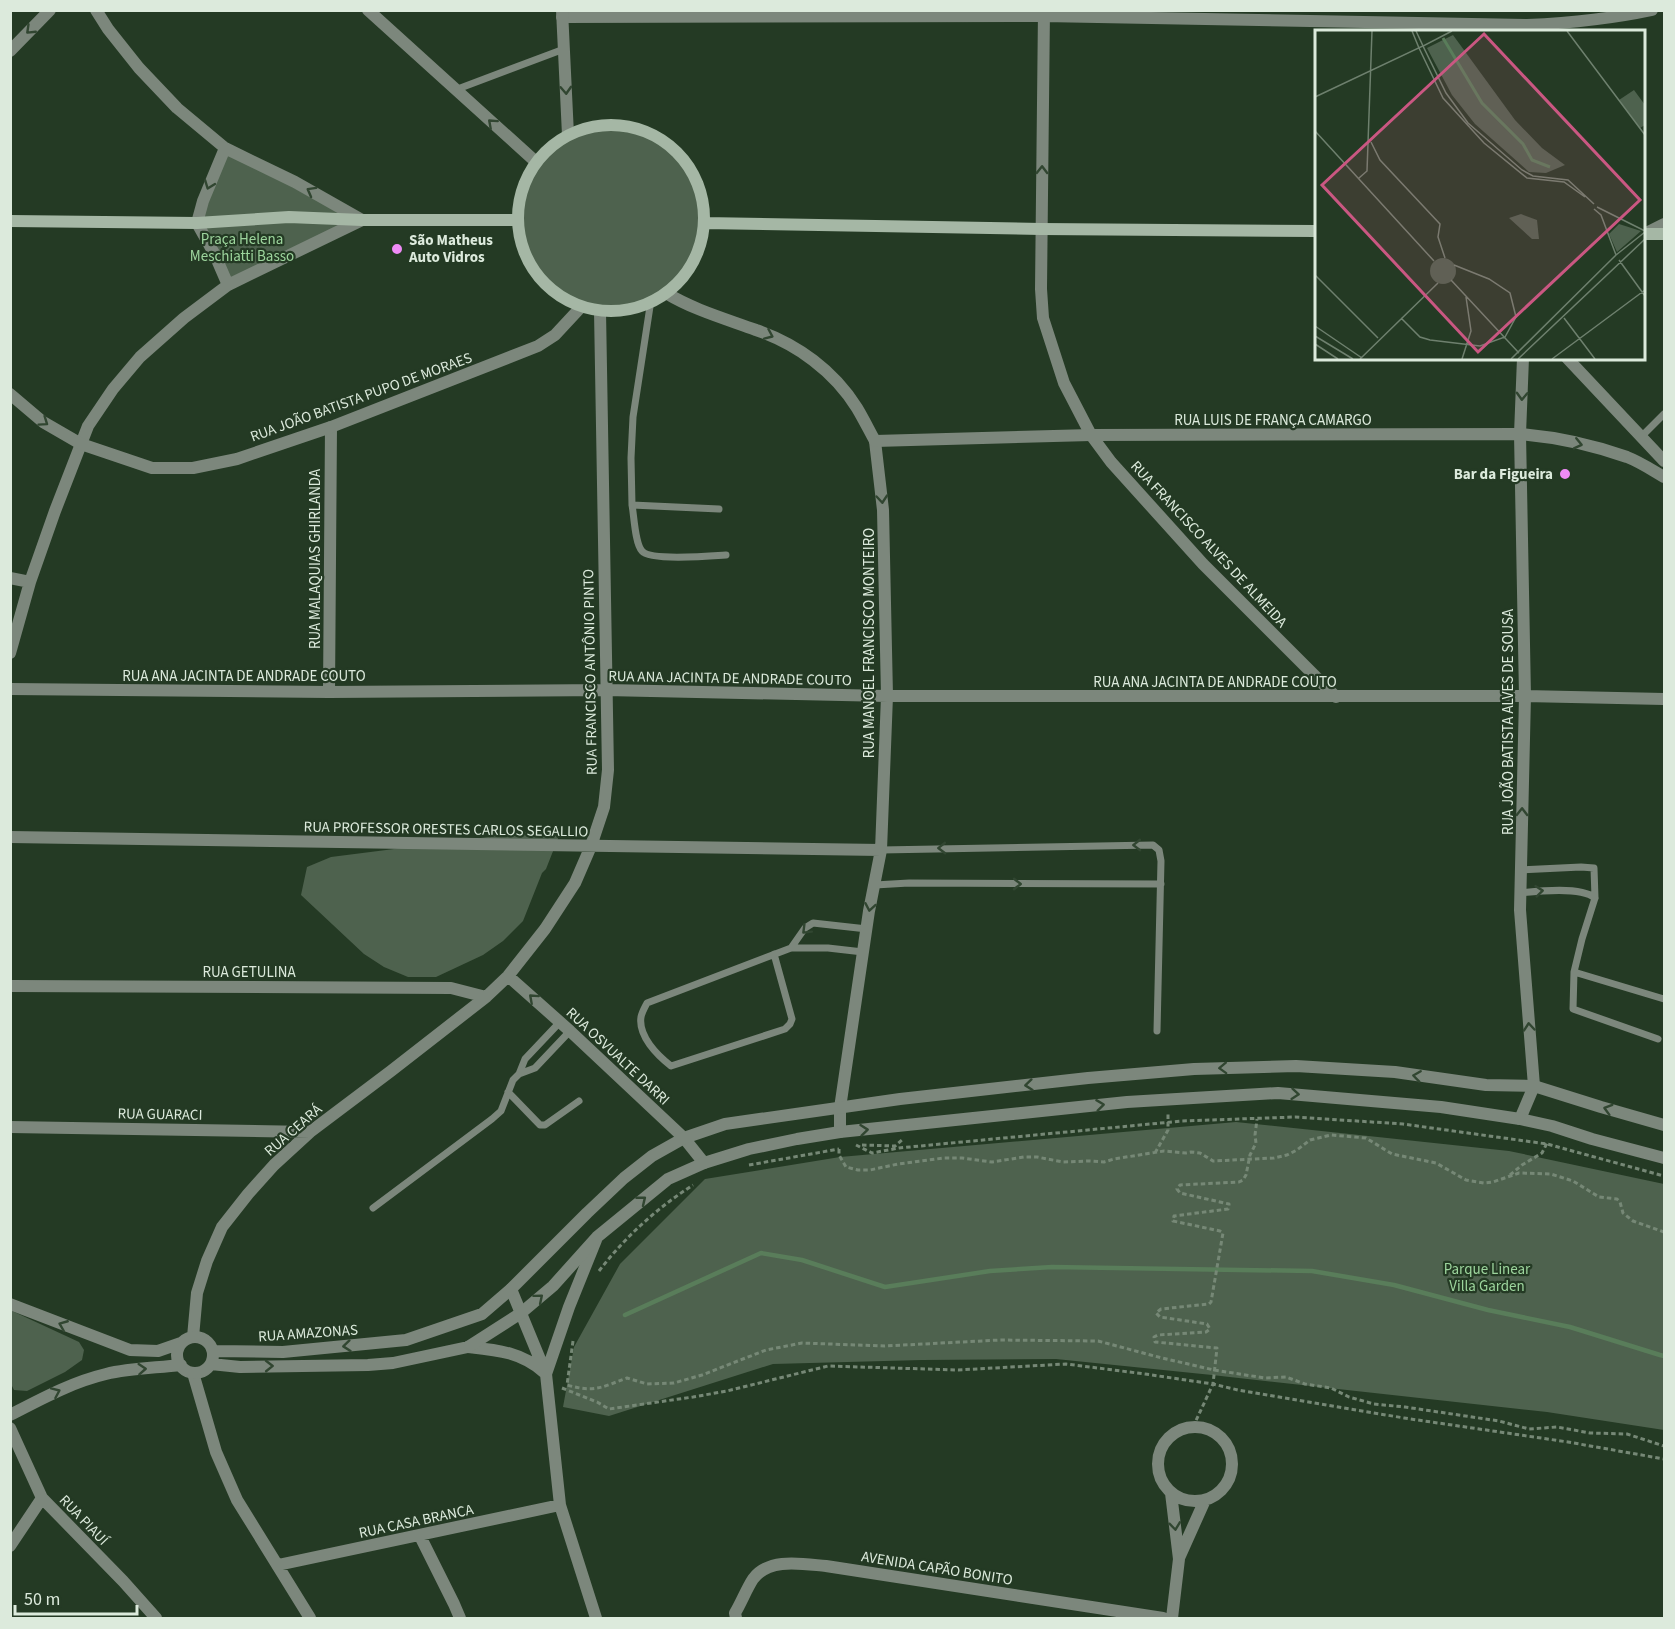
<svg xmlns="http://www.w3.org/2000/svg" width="1675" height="1629" font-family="'Source Sans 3',sans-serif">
<rect width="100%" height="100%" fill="#243a24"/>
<!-- green -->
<path fill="#4e624e" d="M518 218a93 93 0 1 1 186 0a93 93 0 1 1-186 0Z
M225,148L362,220L228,285L197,223Z
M528,832L559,836L546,869L542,873L523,921L503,941L483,955L436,977H408L384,967L364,954L301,895L307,867L331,857Z
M1236,1122L1509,1151L1664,1184V1430L1547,1412L1212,1375L1056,1359L922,1360L773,1364L609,1416L563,1407L574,1347L620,1264L705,1179L840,1157Z
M10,1310L79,1342L84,1350L82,1360L65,1372L27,1391L14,1390L10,1382Z"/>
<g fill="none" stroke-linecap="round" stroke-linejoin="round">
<!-- stream -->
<path stroke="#597d5a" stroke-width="4.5" d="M625,1315L761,1253L802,1260L885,1287L990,1271L1052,1267L1312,1271L1394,1285L1488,1310L1570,1327L1660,1355L1664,1356"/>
<!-- path -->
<path stroke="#768876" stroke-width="3" stroke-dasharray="4.5 3" stroke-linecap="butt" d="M856,1145L872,1153L899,1148L1182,1121L1295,1117L1403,1124L1547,1144L1664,1176
M862,1145L895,1146L903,1139
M839,1149V1155L846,1167L858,1170H870L898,1164L944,1158H962L992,1162L1024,1157H1037L1063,1162L1089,1161L1104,1162L1114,1159L1164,1151L1186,1153L1191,1152L1200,1153L1213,1161L1274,1158L1287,1155L1297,1150L1310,1140L1331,1135L1366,1138L1392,1154L1436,1163L1466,1180L1484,1183L1493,1182L1519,1173L1551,1174L1573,1181L1599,1197L1617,1199L1620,1202L1623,1213L1633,1221L1664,1232
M1155,1153L1168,1130V1113
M749,1165L839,1149
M1510,1175L1522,1165L1542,1153L1547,1143
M599,1271C625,1237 657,1208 693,1185
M573,1341L567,1385C595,1393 602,1387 627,1378L647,1384L674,1383L702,1375L766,1350L802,1343L885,1346L1000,1340L1098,1341L1162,1358L1214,1370L1265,1378L1286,1377L1305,1384L1331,1388L1349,1397L1374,1404L1405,1407L1499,1421L1529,1429L1557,1427L1590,1433L1627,1434L1664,1446
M562,1388L597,1402L609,1409L693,1397L727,1391L828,1366L958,1370L1066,1364L1145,1374L1213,1384L1238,1390L1404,1418L1568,1442L1664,1459
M1193,1427L1213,1384L1217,1348L1155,1342L1154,1337L1158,1335L1206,1332L1210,1329L1207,1324L1160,1317L1156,1313L1161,1309L1209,1304L1211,1302L1223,1233L1220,1231L1173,1221L1174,1216L1228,1209L1229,1206V1204L1180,1193L1177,1189L1180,1185L1239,1182L1243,1180L1246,1175L1250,1155L1256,1143L1255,1135L1257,1119"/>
<!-- service -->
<path stroke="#7c877c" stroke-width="7" d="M455,90L564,49
M651,300L633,417L631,458L632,505L719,509
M1641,437L1664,414
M632,505C634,515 635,544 642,551C650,561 711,556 726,555
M881,850L1153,845L1159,850L1161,861L1157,1031
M1521,870L1581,867L1594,868L1595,898L1582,939L1574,972L1664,999
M875,885L909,883L1161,884
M1520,893C1538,891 1581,886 1595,898
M791,948L805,928L813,923L867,929
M774,954L792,1019L790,1024L785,1029L671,1066C657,1055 638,1036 641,1017C642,1012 645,1007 647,1003L791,948H828L863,952
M1574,972L1573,1009L1658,1039
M519,1074L535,1068L570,1031
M508,1092L540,1125H545L579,1101
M373,1208L492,1119L501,1111L513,1080L519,1074L525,1059L560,1022"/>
<!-- minor -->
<path stroke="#7c877c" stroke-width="12" d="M368,10L536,162
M1044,10L1041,289L1043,318L1064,383L1091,435L1111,462L1203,564L1336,697
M562,17L1044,16L1527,25C1569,23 1610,19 1652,10
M197,223L215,255L228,285
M1644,234L1664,224
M10,578L30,582
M10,653L30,582L55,511L88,426L113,389L140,357L184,318L228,285L362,220
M10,689L329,692L606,690L887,696H1525L1664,699
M329,692L331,427
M10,837L881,850
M508,976L570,1031L684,1138L704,1163
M10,986L451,988L486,997
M1520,1119L1534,1086L1520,910L1525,696L1520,434L1523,358
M10,1127L310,1132
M840,1132V1108L869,911L881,850L887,696L883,510L875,441
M511,1289L546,1374L560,1505L596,1618
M193,1337L197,1293L207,1261L222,1227L248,1194L274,1165L310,1132L391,1071L486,997L508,976L545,929L575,883L591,846L604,807L608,770L600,311
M468,1347C497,1350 522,1352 545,1373
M193,1373L216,1452L237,1500L310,1618
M546,1374L569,1307L596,1240
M1158 1464a37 37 0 1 1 74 0a37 37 0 1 1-74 0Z
M10,1428L42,1498L123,1581L156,1618
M1171,1493L1179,1559L1172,1618
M420,1536L454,1604L460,1618
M10,1546L42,1498
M1179,1558L1205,1500
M278,1565L560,1505
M736,1618L735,1613C741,1603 747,1588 753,1579C769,1557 803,1564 826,1566L1163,1618"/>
<!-- tertiary -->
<path stroke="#7c877c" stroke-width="12" d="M96,10L108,29L139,68L177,108L225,148L295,182L362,220
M562,10L568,135
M10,51L50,10
M197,223L203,201L225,148
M666,293C694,310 726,319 756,330C797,344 834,371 857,408C863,418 869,430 875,441L1091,435L1520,434C1556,437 1593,445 1627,457C1640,462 1652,470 1664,477
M1567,358L1664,461
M10,394L43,422L81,444L152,468H193L237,459L331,427L538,346L555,335L581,307
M10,1304L130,1350L158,1351L181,1343
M177 1355a18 18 0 1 1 36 0a18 18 0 1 1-36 0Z
M213,1351L283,1352L406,1340L482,1314L511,1289L587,1213L624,1178L652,1156L684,1138L725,1124L900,1099L1088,1078L1194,1069L1296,1066L1395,1072L1486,1085L1534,1086L1601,1107L1664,1125
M211,1364L240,1367L368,1365L393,1363L468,1347L521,1313L553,1286L597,1237L668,1179L704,1163L749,1149L797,1139L840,1132L1127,1102L1278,1093L1441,1107L1520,1119L1552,1126L1592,1139L1664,1158
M10,1415C41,1399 72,1382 106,1374C130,1368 156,1368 181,1365"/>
<!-- secondary -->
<path stroke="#a5b7a5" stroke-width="12" d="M518 218a93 93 0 1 1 186 0a93 93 0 1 1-186 0Z
M10,221L197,223L289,217L362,220H517
M704,223L1041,229L1316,231
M1644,234H1664"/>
</g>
<!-- one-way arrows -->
<defs><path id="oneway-chevron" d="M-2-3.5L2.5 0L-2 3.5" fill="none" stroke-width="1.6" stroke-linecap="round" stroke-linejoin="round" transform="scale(1.5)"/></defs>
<g stroke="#314631">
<use href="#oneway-chevron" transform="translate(30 30) rotate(136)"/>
<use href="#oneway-chevron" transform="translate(566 90) rotate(87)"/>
<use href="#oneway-chevron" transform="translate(492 123) rotate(-138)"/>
<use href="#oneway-chevron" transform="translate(1042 170) rotate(-89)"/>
<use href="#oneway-chevron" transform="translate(209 185) rotate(111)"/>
<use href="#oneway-chevron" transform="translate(311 191) rotate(-151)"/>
<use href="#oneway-chevron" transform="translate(769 335) rotate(24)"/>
<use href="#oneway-chevron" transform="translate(1522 396) rotate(92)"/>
<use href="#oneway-chevron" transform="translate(44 422) rotate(35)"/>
<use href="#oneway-chevron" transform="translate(1578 444) rotate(13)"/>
<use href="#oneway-chevron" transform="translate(882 499) rotate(85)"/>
<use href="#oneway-chevron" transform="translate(1522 812) rotate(-89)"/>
<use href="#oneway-chevron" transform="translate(1137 845) rotate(179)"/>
<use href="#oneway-chevron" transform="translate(942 848) rotate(179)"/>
<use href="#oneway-chevron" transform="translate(1017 884)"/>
<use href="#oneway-chevron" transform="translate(1539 891) rotate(-6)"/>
<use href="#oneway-chevron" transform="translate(870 907) rotate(100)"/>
<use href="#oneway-chevron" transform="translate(806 930) rotate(135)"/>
<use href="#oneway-chevron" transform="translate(533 998) rotate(-138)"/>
<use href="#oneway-chevron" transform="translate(1529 1027) rotate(-95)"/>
<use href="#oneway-chevron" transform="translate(1223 1068) rotate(178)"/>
<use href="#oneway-chevron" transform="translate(1417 1076) rotate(-172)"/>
<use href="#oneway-chevron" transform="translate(1029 1085) rotate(174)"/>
<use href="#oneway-chevron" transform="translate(1295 1094) rotate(5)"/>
<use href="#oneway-chevron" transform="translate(1100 1105) rotate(-7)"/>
<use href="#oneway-chevron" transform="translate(1608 1109) rotate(-164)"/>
<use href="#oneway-chevron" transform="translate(864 1130) rotate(-6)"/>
<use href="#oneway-chevron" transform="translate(642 1200) rotate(-39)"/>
<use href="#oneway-chevron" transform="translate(539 1298) rotate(-40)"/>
<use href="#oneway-chevron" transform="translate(63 1325) rotate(-158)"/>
<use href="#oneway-chevron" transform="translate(347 1346) rotate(174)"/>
<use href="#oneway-chevron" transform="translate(269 1366) rotate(-1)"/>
<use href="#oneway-chevron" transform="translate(142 1369) rotate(-4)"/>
<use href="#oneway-chevron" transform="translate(56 1392) rotate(-24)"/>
<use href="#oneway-chevron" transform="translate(1175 1526) rotate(83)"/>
</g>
<!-- markers -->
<g fill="#ef8bf6" stroke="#243a24" stroke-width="2">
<circle cx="397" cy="249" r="6"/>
<circle cx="1565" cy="474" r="6"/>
</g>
<g text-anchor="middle" stroke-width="4.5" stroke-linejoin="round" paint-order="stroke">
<!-- park labels -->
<g font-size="15" fill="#9dd59d" stroke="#243a24">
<text x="242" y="244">Praça Helena<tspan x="242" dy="17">Meschiatti Basso</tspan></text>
<text x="1487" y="1274">Parque Linear<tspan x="1487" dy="17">Villa Garden</tspan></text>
</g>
<!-- poi labels -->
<g font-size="15" font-weight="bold" fill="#dceadc" stroke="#243a24" text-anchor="start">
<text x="409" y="245">São Matheus<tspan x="409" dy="17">Auto Vidros</tspan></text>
<text x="1553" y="479" text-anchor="end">Bar da Figueira</text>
</g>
<!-- street labels -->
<g font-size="15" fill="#dceadc" stroke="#243a24">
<text transform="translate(361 397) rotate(-20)" y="5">RUA JOÃO BATISTA PUPO DE MORAES</text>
<text x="1273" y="425">RUA LUIS DE FRANÇA CAMARGO</text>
<text transform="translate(1209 544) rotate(47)" y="5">RUA FRANCISCO ALVES DE ALMEIDA</text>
<text transform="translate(315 559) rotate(-90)" y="5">RUA MALAQUIAS GHIRLANDA</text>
<text transform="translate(869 643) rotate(-90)" y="5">RUA MANOEL FRANCISCO MONTEIRO</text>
<text transform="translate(590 672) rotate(-91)" y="5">RUA FRANCISCO ANTÔNIO PINTO</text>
<text x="244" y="681">RUA ANA JACINTA DE ANDRADE COUTO</text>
<text transform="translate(730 678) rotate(1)" y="5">RUA ANA JACINTA DE ANDRADE COUTO</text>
<text x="1215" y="687">RUA ANA JACINTA DE ANDRADE COUTO</text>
<text transform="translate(1508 722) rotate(-90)" y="5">RUA JOÃO BATISTA ALVES DE SOUSA</text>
<text transform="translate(446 829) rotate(1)" y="5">RUA PROFESSOR ORESTES CARLOS SEGALLIO</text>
<text x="249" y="977">RUA GETULINA</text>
<text transform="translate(618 1056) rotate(43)" y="5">RUA OSVUALTE DARRI</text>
<text transform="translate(160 1114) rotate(1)" y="5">RUA GUARACI</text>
<text transform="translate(293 1130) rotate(-41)" y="5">RUA CEARÁ</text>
<text transform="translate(308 1333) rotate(-4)" y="5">RUA AMAZONAS</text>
<text transform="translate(84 1520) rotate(46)" y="5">RUA PIAUÍ</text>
<text transform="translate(416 1521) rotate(-12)" y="5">RUA CASA BRANCA</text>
<text transform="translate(937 1568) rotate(9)" y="5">AVENIDA CAPÃO BONITO</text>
</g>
</g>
<!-- overview -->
<g transform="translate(1315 30)">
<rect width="330" height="330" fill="#243a24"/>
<path d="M138,5L200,90L227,118L250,135L231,143L214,142L160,94L137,65L112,18ZM319,60L330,75V95L325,98L304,70ZM206,184L222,190L224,209H217L194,188ZM304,194L326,201L302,222L294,204ZM115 241a13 13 0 1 1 26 0a13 13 0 1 1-26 0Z" fill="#4e624e"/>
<path fill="none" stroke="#597d5a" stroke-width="3" d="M128,8L167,73L208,114L217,130L235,137"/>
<path fill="none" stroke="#6e806e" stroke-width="1.5" d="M97,1L104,18M137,1L108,16L131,63L153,93L207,140L218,146L253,150L279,174M252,1L330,105M104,18L128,68L169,113L212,148L249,152L270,167M0,67L108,16L101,1M0,101L119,231M56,112L65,130L125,194L123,207L130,228M44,148L52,141L57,1M282,177L330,201M279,179L286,185L301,225M304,230L330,266M0,245L63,308M136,250L204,323M86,288L105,307L115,310L165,316L190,307L201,287L195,263L174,249L139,235M249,288L280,329M0,296L47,328M0,306L38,329M0,314L23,329M45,329L123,253M147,329L156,301L151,267M196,329L301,225L330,202M203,329L330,209M237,329L330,260"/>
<path fill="#ca5782" fill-opacity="0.15" stroke="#ca5782" stroke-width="3" d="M169,4L325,170L163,322L7,155Z"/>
<rect width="330" height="330" fill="none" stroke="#dceadc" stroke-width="3"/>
</g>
<!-- border -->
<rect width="1675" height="1629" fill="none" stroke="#dceadc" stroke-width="24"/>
<!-- scale -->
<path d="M15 1605v9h122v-9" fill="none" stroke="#dceadc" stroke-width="3"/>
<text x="24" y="1605" font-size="18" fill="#dceadc" stroke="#243a24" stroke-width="4.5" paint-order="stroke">50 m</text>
</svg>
